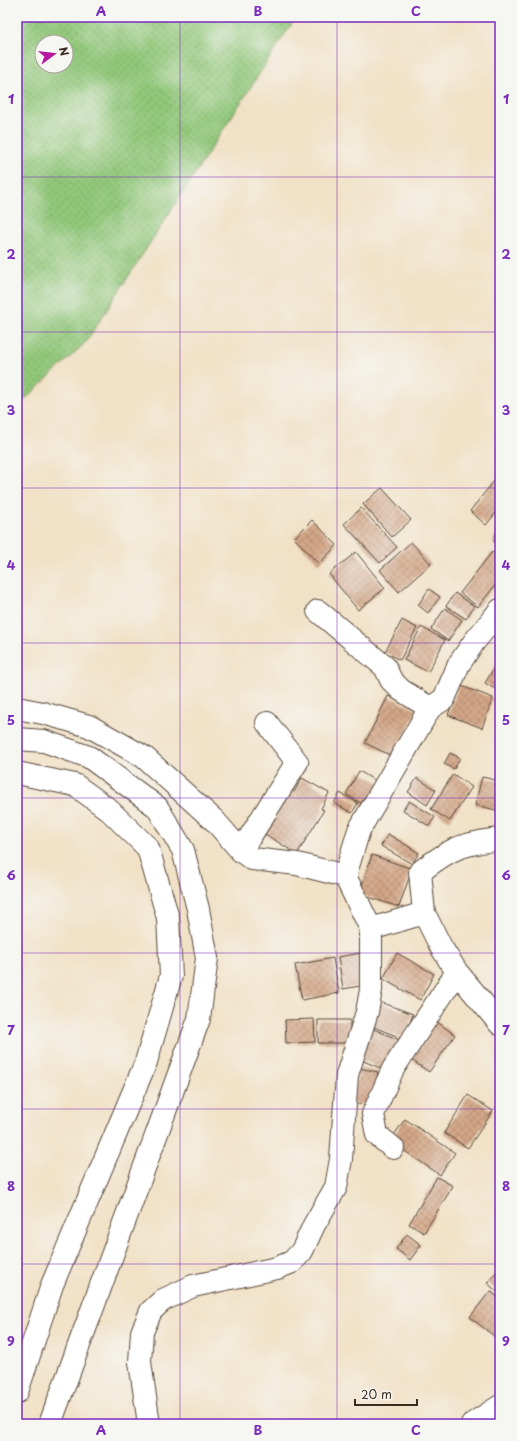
<svg xmlns="http://www.w3.org/2000/svg" width="517" height="1441" font-family="'Playpen Sans',sans-serif">
<defs>
<pattern id="grass-dots" width="8" height="8" patternUnits="userSpaceOnUse"><rect width="8" height="8" fill="#91c779"/><path d="M2 2h.1M6 6h.1" fill="none" stroke="#78a263" stroke-width="1.8" stroke-linecap="round"/></pattern>
<pattern id="building-cross-hatch" width="8" height="8" patternUnits="userSpaceOnUse"><rect width="8" height="8" fill="#d4a788"/><path d="M0 0l8 8M0 8l8-8" fill="none" stroke="#ad886f"/></pattern>
</defs>
<rect width="100%" height="100%" fill="#f6f6f2"/>
<filter id="ink" filterUnits="userSpaceOnUse"><feTurbulence type="fractalNoise" baseFrequency=".025" numOctaves="2"/><feDisplacementMap in="SourceGraphic" scale="8" xChannelSelector="R" yChannelSelector="G"/><feConvolveMatrix kernelMatrix="1 2 1 2 8 2 1 2 1" color-interpolation-filters="sRGB"/></filter>
<filter id="wash" filterUnits="userSpaceOnUse"><feTurbulence type="fractalNoise" baseFrequency=".012" numOctaves="4" result="noise"/><feDisplacementMap in="SourceGraphic" scale="16" xChannelSelector="R" yChannelSelector="G"/><feGaussianBlur stdDeviation="0.9" result="paint"/><feColorMatrix in="noise" values="0 0 0 0 0 0 0 0 0 0 0 0 0 0 0 0 0 1.4 0 .05"/><feComposite in="paint" operator="in"/></filter>
<g filter="url(#wash)">
<rect width="100%" height="100%" fill="#f1e1c6"/>
<!-- grass -->
<path fill="url(#grass-dots)" stroke="#66784c" fill-rule="evenodd" d="M17,17H296L86,342L17,407ZM42,42H66V66H42Z"/>
<g id="blocks">
<!-- building -->
<path fill="url(#building-cross-hatch)" d="M494,481L500,486V508L486,525L470,511Z
M382,488L411,520L392,537L363,504Z
M361,508L397,547L380,563L344,524Z
M312,520L337,545L319,564L294,538Z
M500,527V545L493,541Z
M411,542L431,564L399,592L380,570Z
M356,552L385,588L358,610L329,574Z
M492,552L500,559V579L478,607L460,593Z
M429,589L440,597L428,613L418,605Z
M455,593L474,606L466,619L446,606Z
M445,608L462,620L448,641L431,629Z
M402,620L417,628L400,660L385,652Z
M421,627L445,640L428,672L404,660Z
M500,658V692L485,683Z
M459,685L493,698L482,728L448,715Z
M388,696L417,710L394,757L365,743Z
M450,753L460,758L454,769L444,764Z
M359,771L384,786L371,809L346,794Z
M453,774L472,787L450,821L431,809Z
M482,777L500,781V811L475,805Z
M302,778L329,793L321,809L324,810L297,854L265,834L292,790L294,792Z
M417,778L436,790L427,805L408,792Z
M340,793L358,803L352,813L334,803Z
M409,801L435,817L429,826L403,810Z
M388,834L419,853L412,864L381,846Z
M372,855L412,869L399,907L359,894Z
M361,953L366,985L343,989L338,957Z
M397,953L434,974L420,1000L383,979Z
M333,958L339,993L302,1000L295,965Z
M380,1002L413,1014L404,1039L371,1026Z
M314,1019L315,1042L286,1043L285,1020Z
M318,1020H350V1043H318Z
M436,1021L455,1035L429,1072L410,1059Z
M371,1028L402,1041L389,1072L359,1059Z
M359,1068L378,1072L371,1106L352,1103Z
M468,1095L493,1111L468,1148L444,1133Z
M405,1119L455,1153L440,1175L390,1141Z
M437,1177L453,1186L424,1233L409,1224Z
M407,1234L421,1245L410,1260L396,1249Z
M500,1268V1294L487,1283Z
M490,1291L500,1299V1341L470,1317Z"/>
</g>
</g>
<g filter="url(#ink)">
<use href="#blocks" fill-opacity="0" stroke="#564537" stroke-width="1"/>
<g fill="none" stroke-linecap="round" stroke-linejoin="round">
<!-- minor casing -->
<g stroke="#564537" stroke-width="24">
<path id="minor" d="M500,610L474,642L459,664L444,699L430,708L359,830L345,876L371,929L424,913L441,947L457,972L500,1024
M318,611L385,667L391,680L401,690L430,708
M17,708L43,713L89,726L144,757L215,821L241,851L252,859L297,864L345,876
M241,851L297,762L267,723
M424,913L420,872C451,848 461,844 500,839
M393,1148L377,1135L373,1114L393,1069L457,972
M149,1424L140,1362L142,1332L151,1311L163,1300L193,1286L277,1268L292,1262L302,1251L314,1225L336,1187L341,1159L347,1075L367,1012L371,990V929
M472,1424L500,1406"/>
</g>
<!-- highway casing -->
<g stroke="#564537" stroke-width="24">
<path id="highway" d="M17,739L44,741L89,757L157,807L183,850L198,909L207,958L199,1019L50,1424
M17,773L75,785L108,809L148,848L168,918L171,976L146,1062L52,1285L17,1392"/>
</g>
<!-- minor -->
<use href="#minor" stroke="#fff" stroke-width="22"/>
<!-- highway -->
<use href="#highway" stroke="#fff" stroke-width="22"/>
</g>
</g>
<!-- grid -->
<path fill="none" stroke="#7b2cbf" stroke-width="1" stroke-opacity="0.55" d="M180,17V1424M337,17V1424M17,177H500M17,332H500M17,488H500M17,643H500M17,798H500M17,953H500M17,1109H500M17,1264H500"/>
<!-- margin -->
<rect width="517" height="1441" fill="none" stroke="#f6f6f2" stroke-width="44"/>
<!-- north arrow -->
<g transform="translate(54 54) rotate(75)"><circle r="19" fill="#f6f6f2" stroke="#aba49d"/>
<path d="M0-3L7 15L0 10L-7 15Z" fill="#b5179e"/>
<text y="-6" font-size="11" font-weight="bold" text-anchor="middle" fill="#3b2a1e">N</text>
</g>
<!-- scale -->
<path d="M355 1399v6h62v-6" fill="none" stroke="#3b2a1e" stroke-width="2"/>
<text x="361" y="1399" font-size="12" fill="#3b2a1e" stroke="#f6f6f2" stroke-width="3" paint-order="stroke">20 m</text>
<rect x="22" y="22" width="473" height="1397" fill="none" stroke="#7b2cbf" stroke-width="1.5"/>
<g font-size="13" text-anchor="middle" font-weight="bold" fill="#7b2cbf">
<text x="101" y="16">A</text>
<text x="258" y="16">B</text>
<text x="416" y="16">C</text>
<text x="11" y="104">1</text>
<text x="506" y="104">1</text>
<text x="11" y="259">2</text>
<text x="506" y="259">2</text>
<text x="11" y="415">3</text>
<text x="506" y="415">3</text>
<text x="11" y="570">4</text>
<text x="506" y="570">4</text>
<text x="11" y="725">5</text>
<text x="506" y="725">5</text>
<text x="11" y="880">6</text>
<text x="506" y="880">6</text>
<text x="11" y="1035">7</text>
<text x="506" y="1035">7</text>
<text x="11" y="1191">8</text>
<text x="506" y="1191">8</text>
<text x="11" y="1346">9</text>
<text x="506" y="1346">9</text>
<text x="101" y="1435">A</text>
<text x="258" y="1435">B</text>
<text x="416" y="1435">C</text>
</g>
</svg>
